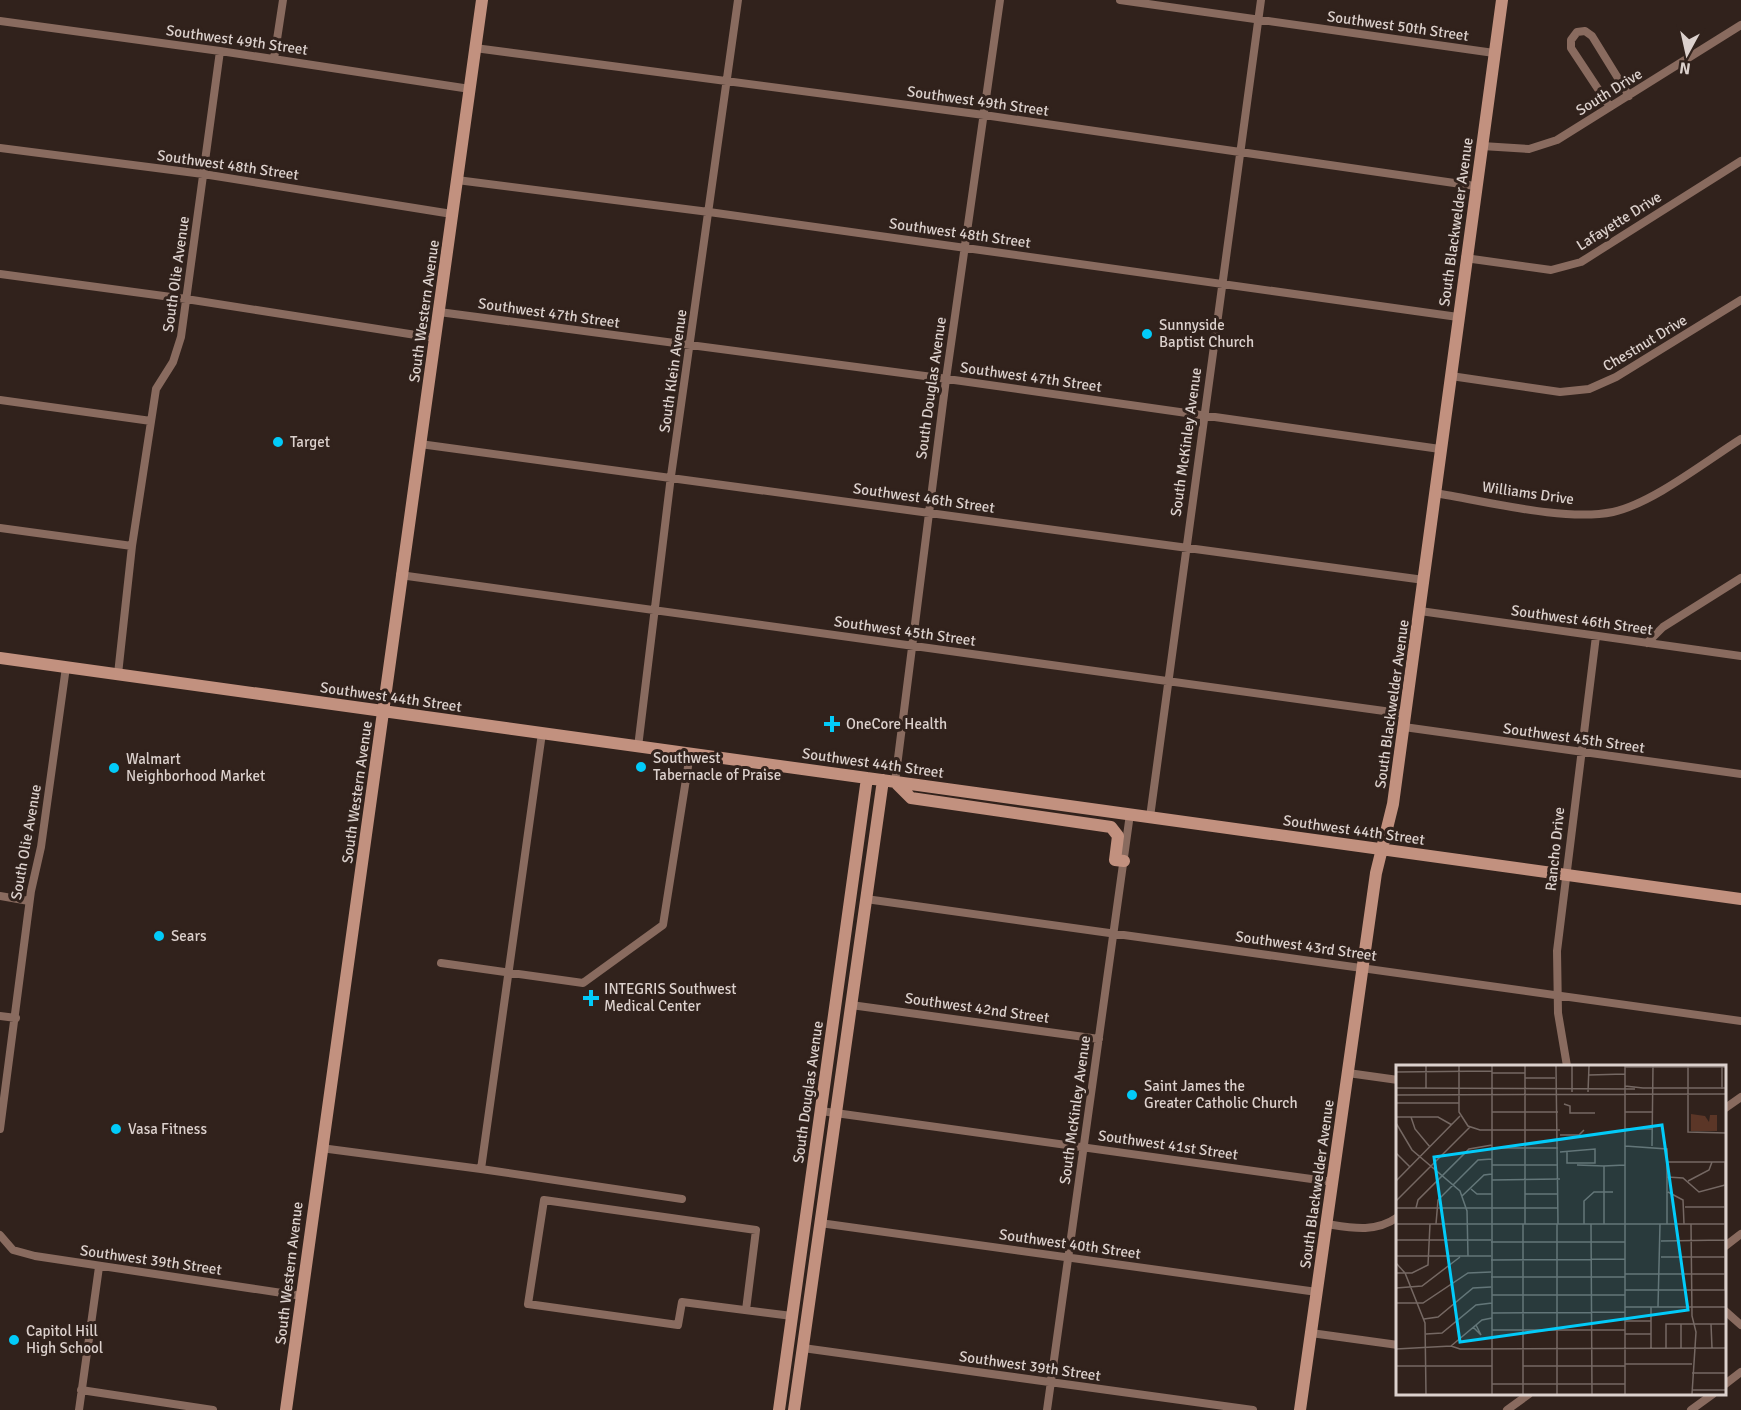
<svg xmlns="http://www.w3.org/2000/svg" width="1741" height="1410" font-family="Signika,sans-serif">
<rect width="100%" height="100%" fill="#31221c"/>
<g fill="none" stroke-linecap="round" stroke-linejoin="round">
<!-- street -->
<path stroke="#896b5f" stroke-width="8" d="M1120,0L1494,53
M0,21L220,51L470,89
M475,48L984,115L1475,186
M274,59L283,0
M1610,107L1571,48V40L1577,32L1585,31L1592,36L1629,96
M1482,146L1529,149L1557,140L1741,25
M0,148L203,174L452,214
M457,180L709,212L1458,317
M1465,258L1551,270L1581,262L1741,161
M0,274L186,299L435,338
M439,312L940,378L1440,449
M1451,376L1560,392L1589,389L1616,377L1741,300
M0,400L151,421
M420,444L1424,580
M1435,493C1486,501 1564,522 1613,512C1653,503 1706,461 1741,439
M0,528L132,546
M400,575L1406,714
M1420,611L1741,656
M1647,643L1663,627L1741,578
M118,674L132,546L156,389L173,362L181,337L220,51
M1404,727L1741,774
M638,747L671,476L738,0
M895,782L946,379L1000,0
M1150,817L1261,0
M0,896L29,901
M866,899L1741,1021
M441,963L583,983L663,925L690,754
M851,1005L1099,1039
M0,1016L16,1018
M1567,1066L1558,1013L1557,951L1596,636
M1348,1073L1398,1080
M1724,1109L1741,1097
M821,1111L1333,1182
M0,1129L31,891L41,847L66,667
M321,1148L481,1169L542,733
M481,1169L682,1199
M820,1223L1317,1292
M1327,1224C1352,1228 1375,1233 1398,1217
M0,1235L13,1250L35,1256L302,1296
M1724,1247L1741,1234
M746,1310L756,1230L544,1200L528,1304L678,1325L682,1302L792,1316
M1724,1310L1741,1325
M1311,1333L1398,1345
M803,1348L1253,1410
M1724,1385L1741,1372
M81,1390L213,1410
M79,1410L99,1267
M1047,1410L1130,814
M1507,1410L1529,1394
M1691,1410L1713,1394"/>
<!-- secondary -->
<path stroke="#c2917f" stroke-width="12" d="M0,658L1741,899
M895,782L911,798L1111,827L1118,836L1115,860L1124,861
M286,1410L482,0
M779,1410L867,778
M794,1410L883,780
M1300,1410L1376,873L1393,804L1502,0"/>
</g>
<!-- markers -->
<g fill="#02cbf9" stroke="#31221c" stroke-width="2">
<circle cx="1147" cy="334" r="6"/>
<circle cx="278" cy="442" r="6"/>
<path d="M829 715h6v6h6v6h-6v6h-6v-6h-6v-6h6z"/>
<circle cx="641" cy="767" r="6"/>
<circle cx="114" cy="768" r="6"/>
<circle cx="159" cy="936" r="6"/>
<path d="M588 989h6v6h6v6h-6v6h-6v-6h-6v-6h6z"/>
<circle cx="1132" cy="1095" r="6"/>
<circle cx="116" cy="1129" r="6"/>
<circle cx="14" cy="1340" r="6"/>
</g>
<g text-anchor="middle" stroke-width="6" stroke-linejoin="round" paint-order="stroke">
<!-- street labels -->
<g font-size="15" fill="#dcd1cd" stroke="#31221c">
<text transform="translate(1398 26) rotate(8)" y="5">Southwest 50th Street</text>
<text transform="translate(237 40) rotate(8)" y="5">Southwest 49th Street</text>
<text transform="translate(1609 92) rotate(-32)" y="5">South Drive</text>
<text transform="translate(978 101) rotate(8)" y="5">Southwest 49th Street</text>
<text transform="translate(228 165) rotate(8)" y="5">Southwest 48th Street</text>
<text transform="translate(1619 221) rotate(-32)" y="5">Lafayette Drive</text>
<text transform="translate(1456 222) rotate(-82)" y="5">South Blackwelder Avenue</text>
<text transform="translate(960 233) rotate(8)" y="5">Southwest 48th Street</text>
<text transform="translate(176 274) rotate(-82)" y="5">South Olie Avenue</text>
<text transform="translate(424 311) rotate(-82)" y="5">South Western Avenue</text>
<text transform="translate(549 313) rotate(8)" y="5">Southwest 47th Street</text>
<text transform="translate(1645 343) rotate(-31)" y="5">Chestnut Drive</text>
<text transform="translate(673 371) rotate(-82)" y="5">South Klein Avenue</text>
<text transform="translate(1031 377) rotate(8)" y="5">Southwest 47th Street</text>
<text transform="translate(931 388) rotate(-82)" y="5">South Douglas Avenue</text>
<text transform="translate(1186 442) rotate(-82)" y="5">South McKinley Avenue</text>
<text transform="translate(1528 493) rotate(8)" y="5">Williams Drive</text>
<text transform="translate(924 498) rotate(8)" y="5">Southwest 46th Street</text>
<text transform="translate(1582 620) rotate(8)" y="5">Southwest 46th Street</text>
<text transform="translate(905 631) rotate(8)" y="5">Southwest 45th Street</text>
<text transform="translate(391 697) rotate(8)" y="5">Southwest 44th Street</text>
<text transform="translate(1392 704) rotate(-82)" y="5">South Blackwelder Avenue</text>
<text transform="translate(1574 738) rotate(8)" y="5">Southwest 45th Street</text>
<text transform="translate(873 763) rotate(8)" y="5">Southwest 44th Street</text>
<text transform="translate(357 792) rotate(-82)" y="5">South Western Avenue</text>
<text transform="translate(1354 830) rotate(8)" y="5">Southwest 44th Street</text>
<text transform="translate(26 842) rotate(-80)" y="5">South Olie Avenue</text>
<text transform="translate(1555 849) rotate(-84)" y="5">Rancho Drive</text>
<text transform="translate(1306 946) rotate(8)" y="5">Southwest 43rd Street</text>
<text transform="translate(977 1008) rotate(8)" y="5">Southwest 42nd Street</text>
<text transform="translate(808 1092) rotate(-82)" y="5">South Douglas Avenue</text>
<text transform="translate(1075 1110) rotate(-82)" y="5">South McKinley Avenue</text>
<text transform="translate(1168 1145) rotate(8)" y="5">Southwest 41st Street</text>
<text transform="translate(1317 1184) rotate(-82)" y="5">South Blackwelder Avenue</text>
<text transform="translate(1070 1244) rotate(8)" y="5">Southwest 40th Street</text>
<text transform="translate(151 1260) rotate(8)" y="5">Southwest 39th Street</text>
<text transform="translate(289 1273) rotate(-83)" y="5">South Western Avenue</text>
<text transform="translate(1030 1366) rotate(8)" y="5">Southwest 39th Street</text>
</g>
<!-- poi labels -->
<g font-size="15" fill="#dcd1cd" stroke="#31221c" text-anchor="start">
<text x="1159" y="330">Sunnyside<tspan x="1159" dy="17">Baptist Church</tspan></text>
<text x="290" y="447">Target</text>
<text x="846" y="729">OneCore Health</text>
<text x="653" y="763">Southwest<tspan x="653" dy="17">Tabernacle of Praise</tspan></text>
<text x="126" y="764">Walmart<tspan x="126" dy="17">Neighborhood Market</tspan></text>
<text x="171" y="941">Sears</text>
<text x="604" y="994">INTEGRIS Southwest<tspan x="604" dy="17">Medical Center</tspan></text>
<text x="1144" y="1091">Saint James the<tspan x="1144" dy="17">Greater Catholic Church</tspan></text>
<text x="128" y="1134">Vasa Fitness</text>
<text x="26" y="1336">Capitol Hill<tspan x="26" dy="17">High School</tspan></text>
</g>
</g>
<!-- overview -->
<g transform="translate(1396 1065)">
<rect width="330" height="330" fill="#31221c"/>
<path d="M295,49L309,51L313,57L314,50H321V66H295Z" fill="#5b3627"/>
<path fill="none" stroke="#756863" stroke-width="1.5" d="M63,1V47L72,61L84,65H164M129,1V159M160,1L162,159M229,1V329M292,1V67L330,68M229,2H330M0,7L96,6M96,8H129M193,10L229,9M129,13H159M229,21L247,23M0,23L239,24M247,23H330M30,24V1M326,24V1M176,27V1M192,27L193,1M0,30L330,29M0,38H63M168,39L174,41V48H199M96,47H162M229,47H256M0,52H42L56,60M15,52L19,64L34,82M0,58L16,85L64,126L71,146L72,191M229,64H256M164,70H183L188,65M229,81L271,84V159M256,81L257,1M96,83H162M164,87L199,84V98H171V87M0,88L14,102M271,97H329V225M96,100H162M181,100L208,101M271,112L287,113L303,127L329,120M96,115L164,114M0,116L64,51M292,116L313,105L316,97M75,124L81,129H96M272,127L287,135L288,159M129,129H162M66,131L88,110L96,109M0,136L74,62M289,142H329M0,143H162M20,143L22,135L73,84L96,80M0,159H330M40,159L42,135L82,95L96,94M127,159V329M161,159V329M188,159V136L198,127H217M195,159L196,329M208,159V101L229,100M295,159L296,251L300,267L296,329M0,175H95M265,176L329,175M95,177H229M0,191H95M265,192H329M95,195L229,194M0,198L9,208L29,258L30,329M0,208H16L32,200L34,159M229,209H329M95,212H229M0,223L26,221L64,192M229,225H329M96,230H229M0,238H27L72,208L95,207M229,242H330M255,242V283M262,242L264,159M96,248L229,247M28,254L42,252L77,223L95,222M229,256H255M315,259L316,283M77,262L85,270L80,260M96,265H229M30,269L46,268L80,240L96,238M229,269H255M55,281L86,255L96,253M270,283V259H330M285,283V259M0,284L55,281L64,284L330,283M229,299H296M0,301H96M127,301H229M296,308H330M96,319H229M296,325H330M96,329V1"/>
<path fill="#02cbf9" fill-opacity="0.15" stroke="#02cbf9" stroke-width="3" d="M266,60L292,245L64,277L38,92Z"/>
<rect width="330" height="330" fill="none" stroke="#dcd1cd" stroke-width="3"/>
</g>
<!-- north arrow -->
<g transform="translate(1687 54) rotate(188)" stroke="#31221c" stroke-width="4.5" paint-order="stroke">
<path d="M0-4.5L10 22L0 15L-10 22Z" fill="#dcd1cd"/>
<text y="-9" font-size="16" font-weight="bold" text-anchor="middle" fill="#dcd1cd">N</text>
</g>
</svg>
